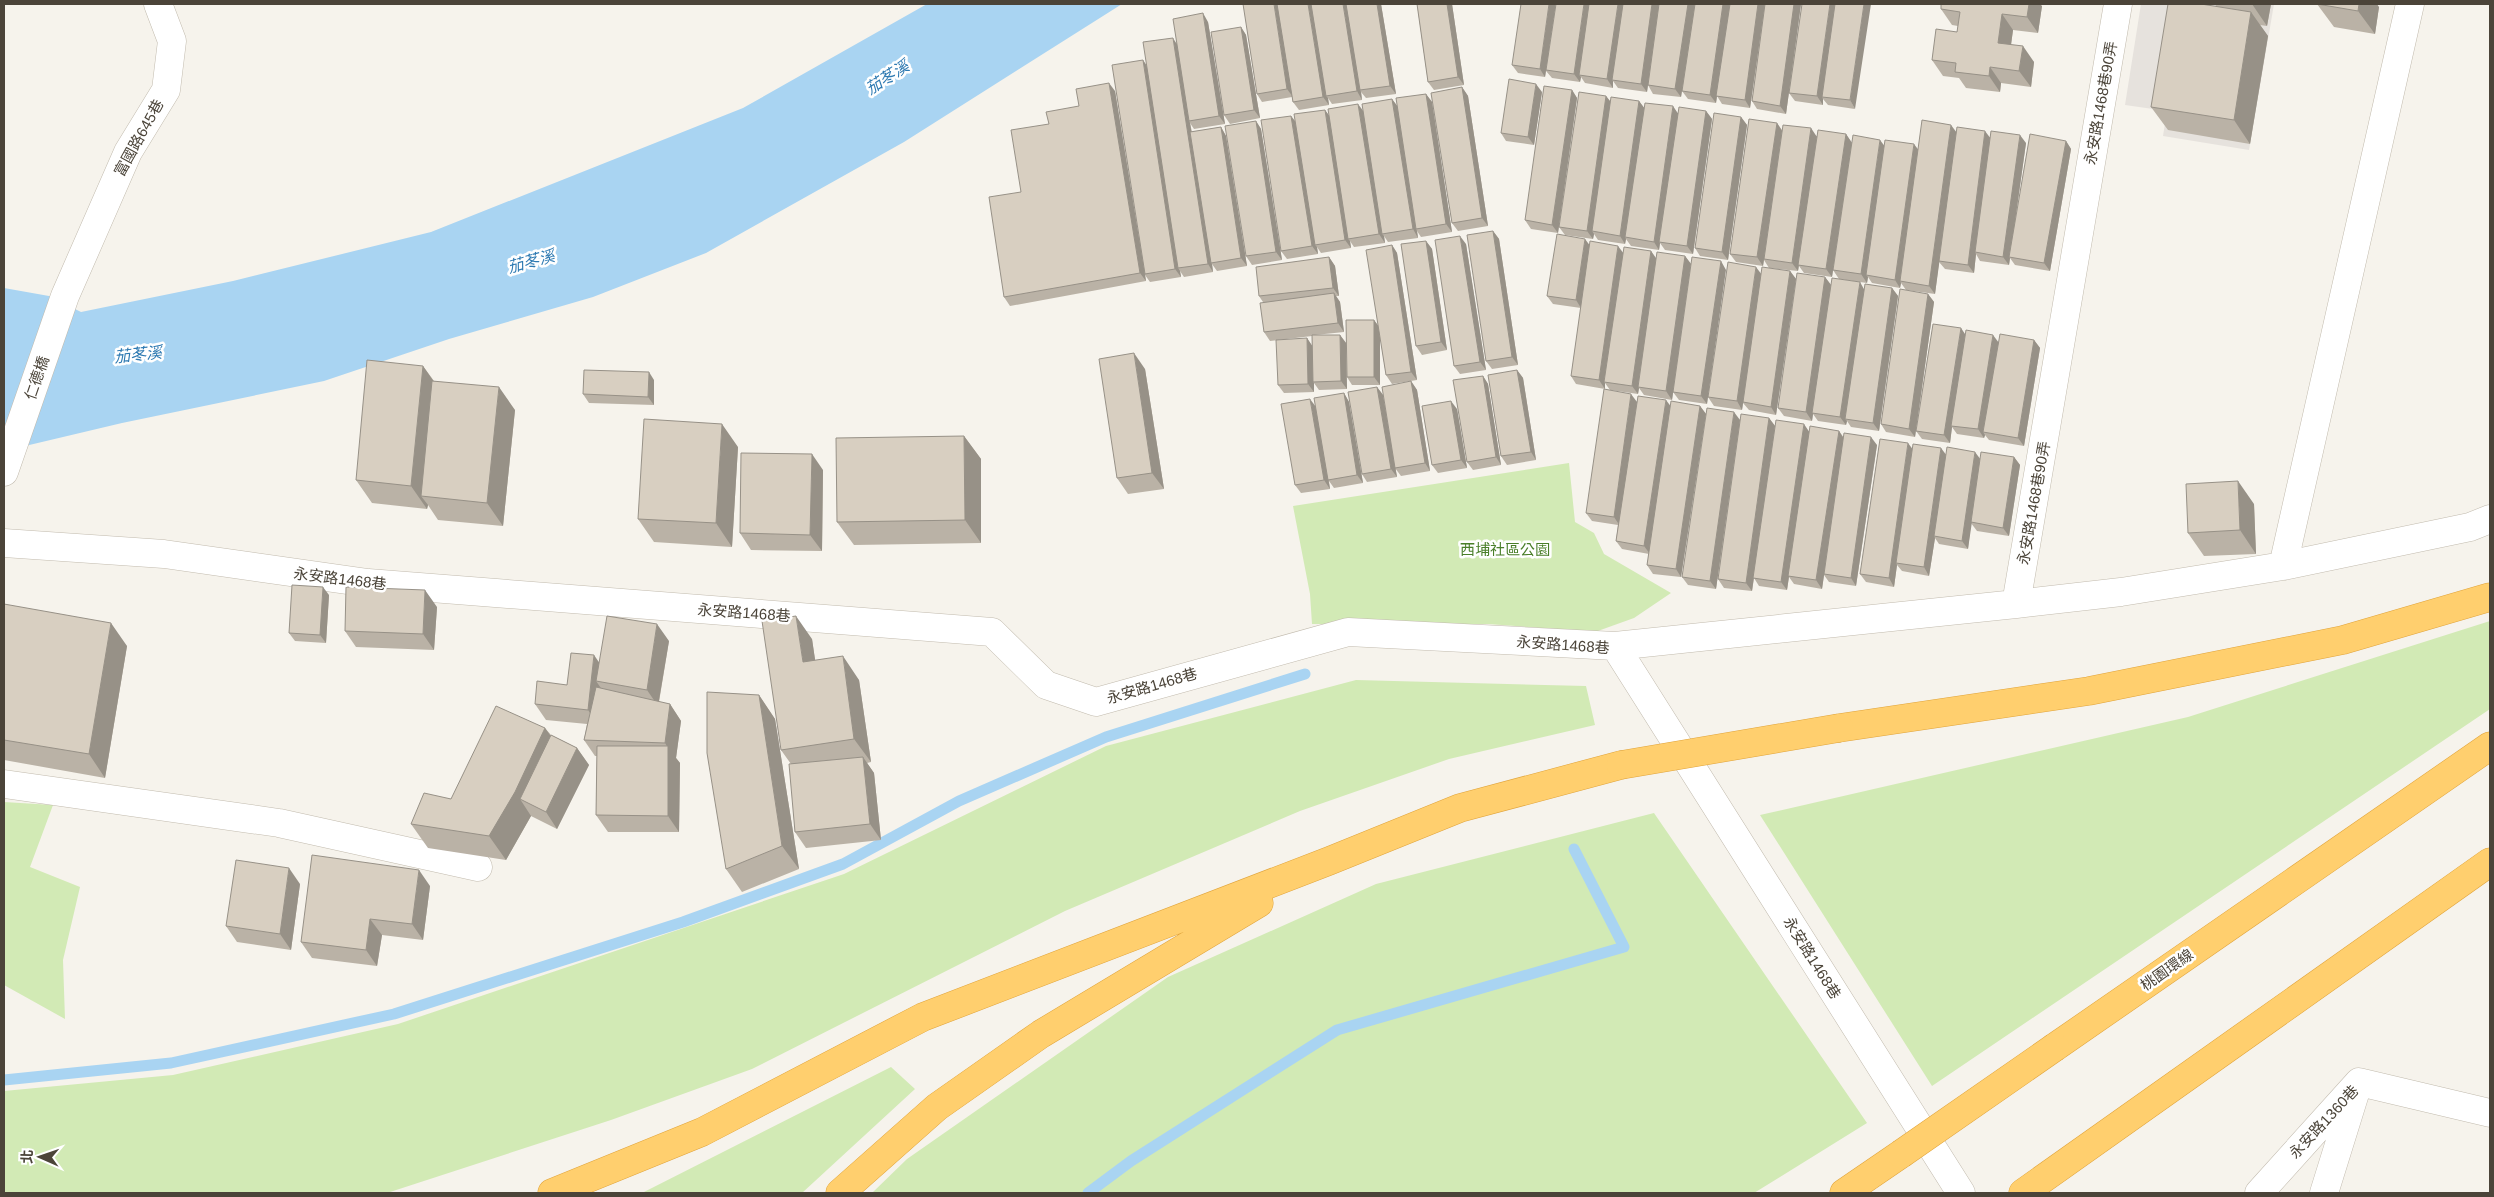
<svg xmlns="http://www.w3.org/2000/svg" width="2494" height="1197" font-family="Arial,'Noto Sans TC',sans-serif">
<rect width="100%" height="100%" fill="#f6f3ec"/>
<!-- industrial -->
<path fill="#e6e2dd" d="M2141,4H2274L2249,150L2163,136L2167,111L2125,105Z"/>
<!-- green -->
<path fill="#d2eab5" d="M1569,463L1575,522L1594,533L1604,554L1671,593L1634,618L1595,632L1488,624H1312L1310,594L1293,506Z
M2490,621V709L1932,1086L1760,815L2188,717Z
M1356,680L1586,686L1595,725L1449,759L1300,811L1065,911L752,1069L611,1120L387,1193H4V1091L173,1075L398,1024L844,874L1106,746Z
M4,802L53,805L30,867L80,887L63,960L65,1019L4,985Z
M1654,813L1867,1123L1754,1193H872L907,1159L1168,977L1376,884Z
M891,1067L915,1089L802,1193H642Z"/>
<!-- water -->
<path fill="#a9d4f2" d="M927,4H1122L904,142L706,253L593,297L449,339L324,381L122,423L4,451V288L49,296L81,312L233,281L431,232L743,108Z"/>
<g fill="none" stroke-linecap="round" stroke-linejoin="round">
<!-- stream -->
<path stroke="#a9d4f2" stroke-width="11" d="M4,1080L171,1063L394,1014L683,922L843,864L959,801L1106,737L1305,674
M1088,1193L1131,1161L1337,1030L1624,947L1574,849"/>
<!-- minor casing -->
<g stroke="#c2bbae" stroke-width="29">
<path id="minor" d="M4,472L65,296L128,152L166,90L172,41L158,4
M4,543L164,554L368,583L992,632L1046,685L1096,702L1348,632L1615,646L1961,1193
M2283,566L2410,4
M2016,604L2121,592L2283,566L2470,527L2490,519
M1615,646L2016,604L2118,4
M4,784L279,823L478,867
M2259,1193L2359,1082L2490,1113
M2324,1193L2356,1090"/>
</g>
<!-- highway casing -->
<g stroke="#e0a43c" stroke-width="29">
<path id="highway" d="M1839,728L2089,691L2343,640L2490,597
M2055,1047L2490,746
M552,1193L702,1132L923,1017L1329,861L1460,808L1621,765
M840,1193L937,1107L1041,1034L1259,903
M1844,1193L1901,1154
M2023,1193L2490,862"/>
</g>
<!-- minor -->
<use href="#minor" stroke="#fff" stroke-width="28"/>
<!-- highway -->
<use href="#highway" stroke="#ffcf6e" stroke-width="28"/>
<!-- highway-bridge casing -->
<g stroke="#e0a43c" stroke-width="29" stroke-linecap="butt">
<path id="highway-bridge" d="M1621,765L1839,728
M1901,1154L2055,1047"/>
</g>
<!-- highway-bridge -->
<use href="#highway-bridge" stroke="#ffcf6e" stroke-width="28"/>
</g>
<!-- wall -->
<path fill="#bab2a6" d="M1381,4L1396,94L1366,98L1361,92L1362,100L1332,104L1328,98L1329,105L1299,110L1293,102L1292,97L1262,102L1257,94Z
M1417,4H1452L1464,85L1434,90L1428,82Z
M1659,4L1647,92L1618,88L1613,81V88L1585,83L1581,77L1580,82L1552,78L1546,71L1545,77L1518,73L1512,65Z
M1659,4H1765L1750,108L1722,104L1717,96L1716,103L1688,99L1682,91L1688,54L1681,97L1653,94L1648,85Z
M1765,4H1801L1786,114L1757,109L1752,101Z
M1802,4L1855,109L1828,105L1823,99V105L1795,101L1789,93Z
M2215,4H2271L2267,26L2260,25L2268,36L2250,144L2168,130L2151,107L2216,6Z
M2317,4L2379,7L2375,34L2334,27Z
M2042,6L2038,33L2013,30L2011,45L2034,62L2031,87L2001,83L2000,92L1966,88L1959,78L1943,76L1932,60L1957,32L1958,26L1952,25L1941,9Z
M1208,22L1225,124L1194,129L1190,123L1192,132L1221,127L1226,136L1247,266L1217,271L1212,264L1213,272L1184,277L1180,271L1181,277L1150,282L1145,275L1146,281L1010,306L1004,297L1021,192L1049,124L1079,106L1115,91L1139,238L1143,60L1147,66L1176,43Z
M1241,27L1246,35L1260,118L1230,124L1224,115Z
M1462,87L1468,96L1488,226L1458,231L1452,223Z
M1572,90L1577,98L1558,233L1531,229L1525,220Z
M1542,92L1534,145L1506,141L1501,133Z
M1426,94L1432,102L1452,232L1421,237L1417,231L1418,238L1388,242L1384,236L1385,243L1354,247L1350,241L1351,248L1321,253L1317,247L1318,254L1287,259L1281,251L1291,116L1296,122L1325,110L1329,116L1363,111L1392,99L1397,106Z
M1606,96L1611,102L1639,101L1644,108L1678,113L1706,111L1712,119L1693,254L1665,250L1660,243L1659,250L1631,246L1626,239L1625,244L1598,240L1594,234L1593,239L1565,235L1559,227Z
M1741,117L1747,125L1728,260L1700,256L1695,248Z
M1256,121L1261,129L1282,260L1252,265L1246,256Z
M1777,123L1782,130L1817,136L1846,134L1852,143L1832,277L1804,273L1799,266L1798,271L1769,268L1764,260L1763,266L1736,262L1730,254Z
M1956,132L2026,143L2015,222L2066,141L2071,149L2050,271L2015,265L2010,258L2009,265L1980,261L1976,254L1974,273L1945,269L1939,262L1935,294L1906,290L1901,283L1900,288L1872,283L1868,277L1867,283L1839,279L1833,270L1885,146L1918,150Z
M1493,231L1499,239L1518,365L1492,369L1486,361Z
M1426,241L1432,249L1447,350L1422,355L1416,346Z
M1466,244L1486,370L1460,374L1454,366Z
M1392,245L1397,253L1417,380L1392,384L1386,375L1380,336V385H1352L1347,377L1374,320L1378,326Z
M1590,246L1623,253L1651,251L1656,258L1685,256L1691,264L1672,400L1644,395L1639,388L1638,394L1610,390L1605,383V389L1576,384L1571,376L1581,308L1553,304L1547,296Z
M1329,257L1335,266L1339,296H1336L1340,302L1344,332L1315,335H1340L1346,343L1347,389L1319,390L1314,383V392L1284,393L1278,385L1307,338L1312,346V336L1270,341L1264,332L1263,302L1259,296Z
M1721,261L1707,404L1679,400L1673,392Z
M1790,271L1796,279L1776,415L1749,410L1743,403L1742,410L1714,406L1708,397L1761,274Z
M1825,277L1831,285L1864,289L1892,288L1898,296L1879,431L1851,427L1847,421L1846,425L1818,421L1813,414L1812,421L1784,416L1778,408Z
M1928,294L1934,302L1915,437L1886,432L1881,424Z
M1965,335L1998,342L2034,340L2040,348L2024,446L1989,440L1985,435L1984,438L1957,434L1952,427L1950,443L1922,439L1916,431Z
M423,366L434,381L515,410L503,526L438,520L428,505L427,509L372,503L356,480Z
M1145,369L1164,489L1128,494L1117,478Z
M1517,370L1523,378L1536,460L1507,465L1501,456Z
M1483,376L1488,384L1501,465L1473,470L1467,462Z
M654,380V405L589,403L583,394Z
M1411,381L1417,390L1430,471L1401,476L1395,468Z
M1377,387L1383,395L1397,477L1367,482L1362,474Z
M1344,393L1349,402L1363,483L1334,488L1329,481L1330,489L1301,493L1295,485L1316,406Z
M1637,401L1671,407L1700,406L1706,414L1681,577L1653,574L1647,565L1649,554L1622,549L1616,541L1618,525L1592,521L1586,513Z
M1457,409L1467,468L1438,473L1432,465Z
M1769,418L1775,426L1809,432L1839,431L1844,438L1877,445L1856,586L1829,582L1824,575L1822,589L1794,584L1789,577L1787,590L1759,586L1754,578L1752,591L1724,588L1718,579L1735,456L1716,589L1688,585L1682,577L1740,419Z
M964,436L981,459V543L854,545L837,522Z
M738,447L732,547L654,542L638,519Z
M1913,450L1980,459L2014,457L2020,465L2009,536L1977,531L1971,523L1968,549L1939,544L1935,538L1929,576L1902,571L1897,565L1894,587L1866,582L1860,574Z
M823,470L822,551L751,550L740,533Z
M2254,504L2256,554L2204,556L2188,533Z
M329,595L326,643L295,641L289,633Z
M4,604L127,646L105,778L4,760Z
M437,607L434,650L356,647L345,631Z
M812,639L815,660L859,680L871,762L867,763L874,773L881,840L806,848L795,832L791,764L781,750Z
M669,641L659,702L670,704L681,721L676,758L680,763L679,832H608L596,815L597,756H595L584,740L587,724L546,720L535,704L567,685L599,663Z
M759,695L775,719L799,869L742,892L726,869Z
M545,728L551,735L577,748L589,765L557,829L531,816L506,860L428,848L411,824L451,799Z
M300,884L291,950L237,942L226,926Z
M430,886L423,940L382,935L377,966L312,958L301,942Z"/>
<!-- shaded-wall -->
<path fill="#979187" d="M1274,4H1278L1293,97L1287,89Z
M1308,4H1312L1326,96L1328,98L1329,105L1323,97Z
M1343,4H1347L1360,90L1361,92L1362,100L1357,91Z
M1377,4H1381L1396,94L1390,86Z
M1447,4H1452L1464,85L1458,77Z
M1549,4H1556L1545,77L1540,69Z
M1584,4H1591L1579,75L1581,77L1580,82L1574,74Z
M1618,4H1625L1612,80L1613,81V88L1607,79Z
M1652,4H1659L1647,92L1641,84Z
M1688,4H1695L1681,97L1675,89Z
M1723,4H1730L1716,103L1710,95Z
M1758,4H1765L1750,108L1745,100Z
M1794,4H1801L1786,114L1780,106Z
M1830,4H1837L1822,97L1823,99V105L1817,96Z
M1864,4H1871L1855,109L1850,100Z
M2029,4H2040L2042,6L2038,33L2027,17Z
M2252,4H2271L2267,26Z
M2359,4H2377L2379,7L2375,34L2358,11Z
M2251,12L2268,36L2250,144L2234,120Z
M1203,13L1208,22L1225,124L1219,116Z
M2002,14L2013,30L2009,59L1998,43Z
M1241,27L1246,35L1260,118L1254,110Z
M1173,38L1178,46L1189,121L1190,123L1212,262L1211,263L1212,264L1213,272L1208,264Z
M2023,46L2034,62L2031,87L2019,71Z
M1143,60L1148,68L1178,268L1180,271L1181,277L1175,269Z
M1990,67L2001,83L2000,92L1989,76Z
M1109,83L1115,91L1146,281L1140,273Z
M1536,84L1542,92L1534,145L1528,137Z
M1462,87L1468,96L1488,226L1482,218Z
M1572,90L1577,98L1558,233L1552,225Z
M1426,94L1432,102L1452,232L1446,224Z
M1606,96L1612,104L1592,231L1594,234L1593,239L1587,231Z
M1392,99L1398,107L1416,229L1417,231L1418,238L1413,229Z
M1639,101L1645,109L1625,237L1626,239L1625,244L1620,236Z
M1358,104L1364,112L1382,234L1384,236L1385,243L1379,234Z
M1673,106L1679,115L1659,242L1660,243L1659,250L1654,242Z
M1325,110L1331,118L1348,239L1350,241L1351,248L1345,240Z
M1706,111L1712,119L1693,254L1687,246Z
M1291,116L1297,124L1315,245L1317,247L1318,254L1312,246Z
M1741,117L1747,125L1728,260L1722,252Z
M1256,121L1261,129L1282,260L1276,252Z
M1777,123L1782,131L1763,266L1757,257Z
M1951,125L1957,133L1935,294L1929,286Z
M1221,127L1226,136L1247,266L1241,258Z
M1811,128L1817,137L1798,271L1792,263Z
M1985,131L1991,139L1975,252L1976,254L1974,273L1968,265Z
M1846,134L1852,143L1832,277L1826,269Z
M2020,135L2026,143L2010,257H2009L2010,258L2009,265L2003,257Z
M1880,140L1886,148L1866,275L1868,277L1867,283L1861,274Z
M2066,141L2071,149L2050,271L2044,263Z
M1914,144L1920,152L1900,281L1901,283L1900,288L1895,280Z
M1493,231L1499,239L1518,365L1512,357Z
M1460,236L1466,244L1486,370L1480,362Z
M1585,239L1591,247L1581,308L1576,300Z
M1426,241L1432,249L1447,350L1441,342Z
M1392,245L1397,253L1417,380L1411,372Z
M1618,246L1624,254L1604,382L1605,383V389L1599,380Z
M1651,251L1657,260L1638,387L1639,388L1638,394L1632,386Z
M1685,256L1691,264L1672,400L1666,391Z
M1329,257L1335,266L1339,296L1333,288Z
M1721,261L1726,270L1707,404L1701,396Z
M1756,267L1762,275L1742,410L1737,401Z
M1790,271L1796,279L1776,415L1771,407Z
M1825,277L1831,285L1812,421L1806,412Z
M1860,282L1865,291L1845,419L1847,421L1846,425L1840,417Z
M1892,288L1898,296L1879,431L1873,423Z
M1334,293L1340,302L1344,332L1338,323Z
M1928,294L1934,302L1915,437L1909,429Z
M1374,320L1380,328V385L1374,377Z
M1961,328L1967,337L1951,426L1952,427L1950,443L1944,435Z
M1340,335L1346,343L1347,389L1341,381Z
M1993,335L1999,343L1983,432L1985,435L1984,438L1978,429Z
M1307,338L1313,347V382L1314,383V392L1308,384Z
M2034,340L2040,348L2024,446L2018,438Z
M1134,353L1145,369L1164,489L1152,473Z
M423,366L439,389L421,496L428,505L427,509L411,486Z
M1517,370L1523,378L1536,460L1531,452Z
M649,372L654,380V405L648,397Z
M1483,376L1488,384L1501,465L1496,457Z
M1411,381L1417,390L1430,471L1425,463Z
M499,387L515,410L503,526L487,503Z
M1377,387L1383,395L1397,477L1391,469Z
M1344,393L1349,402L1363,483L1357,475Z
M1631,394L1637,402L1620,526L1614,517Z
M1310,399L1316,407L1330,489L1324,480Z
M1666,400L1672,408L1650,554L1644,546Z
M1451,401L1457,409L1467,468L1461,460Z
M1700,406L1706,414L1681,577L1676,569Z
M1734,412L1740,420L1716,589L1710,581Z
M1769,418L1775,426L1752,591L1746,583Z
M722,424L738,447L732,547L716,523Z
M1804,424L1810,433L1787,590L1781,582Z
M1839,431L1844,439L1822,589L1816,580Z
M964,436L981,459V543L965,520Z
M1871,437L1877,445L1856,586L1851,578Z
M1908,443L1914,451L1896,563L1897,565L1894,587L1889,578Z
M1941,448L1947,456L1934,536L1935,538L1929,576L1924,567Z
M1975,452L1981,460L1968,549L1962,541Z
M812,454L823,470L822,551L810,535Z
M2014,457L2020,465L2009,536L2003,528Z
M2238,481L2254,504L2256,554L2240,530Z
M323,587L329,595L326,643L320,635Z
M425,590L437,607L434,650L423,634Z
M796,616L812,639L819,686L803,662Z
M111,623L127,646L105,778L89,754Z
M657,624L669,641L658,706L647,690Z
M594,655L605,671L596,681L603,691L599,726L588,710Z
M843,656L859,680L871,762L854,739Z
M759,695L775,719L799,869L782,846Z
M670,704L681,721L676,758L680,763L679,832L668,816V748L665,743Z
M545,728L562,752L520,799L531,816L506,860L489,836Z
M577,748L589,765L557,829L546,812Z
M863,757L874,773L881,840L870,824Z
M289,868L300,884L291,950L280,934Z
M419,870L430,886L423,940L412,924Z
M370,919L382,935L377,966L366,950Z"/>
<!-- building -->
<path fill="#d8cfc1" stroke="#979187" d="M1243,4H1274L1287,89L1257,94Z
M1277,4H1308L1323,97L1293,102Z
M1311,4H1343L1357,91L1326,96Z
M1346,4H1377L1390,86L1360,90Z
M1417,4H1447L1458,77L1428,82Z
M1521,4H1549L1540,69L1512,65Z
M1556,4H1584L1574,74L1546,70Z
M1589,4H1618L1607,79L1579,75Z
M1623,4H1652L1641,84L1612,80Z
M1659,4H1688L1675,89L1648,85Z
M1695,4H1723L1710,95L1682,91Z
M1730,4H1758L1745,100L1716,96Z
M1765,4H1794L1780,106L1752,101Z
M1802,4H1830L1817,96L1789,93Z
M1835,4H1864L1850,100L1822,97Z
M1941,4H2029L2027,17L2002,14L1998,43L2023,46L2019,71L1990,67L1989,76L1955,72L1956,63L1932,60L1936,29L1957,32L1960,12L1941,9Z
M2168,4H2201L2251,12L2234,120L2151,107Z
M2317,4H2359L2358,11Z
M1203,13L1219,116L1189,121L1173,19Z
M1241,27L1254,110L1224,115L1211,32Z
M1173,38L1208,264L1178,268L1143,42Z
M1143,60L1175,269L1145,274L1112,65Z
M1509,79L1536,84L1528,137L1501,133Z
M1109,83L1140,273L1004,297L989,197L1021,192L1011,130L1049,124L1046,112L1079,106L1076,89Z
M1544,86L1572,90L1552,225L1525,220Z
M1462,87L1482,218L1452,223L1431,93Z
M1579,92L1606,96L1587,231L1559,227Z
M1426,94L1446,224L1416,229L1396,98Z
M1611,97L1639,101L1620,236L1592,231Z
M1392,99L1413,229L1382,234L1362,104Z
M1645,103L1673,106L1654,242L1625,237Z
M1358,104L1379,234L1348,239L1328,109Z
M1679,107L1706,111L1687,246L1659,242Z
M1325,110L1345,240L1315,245L1294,114Z
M1714,113L1741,117L1722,252L1695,248Z
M1291,116L1312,246L1281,251L1261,120Z
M1749,119L1777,123L1757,257L1730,254Z
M1922,120L1951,125L1929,286L1900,281Z
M1256,121L1276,252L1246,256L1225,126Z
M1783,125L1811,128L1792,263L1764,259Z
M1221,127L1241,258L1211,263L1190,132Z
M1957,127L1985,131L1968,265L1939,261Z
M1818,130L1846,134L1826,269L1798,265Z
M1991,131L2020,135L2003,257L1975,252Z
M2030,134L2066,141L2044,263L2009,257Z
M1853,135L1880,140L1861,274L1833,270Z
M1885,140L1914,144L1895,280L1866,275Z
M1493,231L1512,357L1486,361L1467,235Z
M1557,234L1585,239L1576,300L1547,296Z
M1460,236L1480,362L1454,366L1435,240Z
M1426,241L1441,342L1416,346L1401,244Z
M1590,241L1618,246L1599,380L1571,376Z
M1392,245L1411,372L1386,375L1366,250Z
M1624,247L1651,251L1632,386L1604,382Z
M1657,252L1685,256L1666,391L1638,387Z
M1329,257L1333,288L1259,296L1256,267Z
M1692,257L1721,261L1701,396L1673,392Z
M1728,262L1756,267L1737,401L1708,397Z
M1762,267L1790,271L1771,407L1743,402Z
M1797,273L1825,277L1806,412L1778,408Z
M1832,278L1860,282L1840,417L1812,413Z
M1865,284L1892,288L1873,423L1845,419Z
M1900,289L1928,294L1909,429L1881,424Z
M1334,293L1338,323L1264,332L1260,303Z
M1346,320H1374V377H1347Z
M1933,324L1961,328L1944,435L1916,431Z
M1966,330L1993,335L1978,429L1951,426Z
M2000,334L2034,340L2018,438L1983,432Z
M1312,335H1340L1341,381L1313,382Z
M1307,338L1308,384L1278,385L1276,340Z
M1134,353L1152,473L1117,478L1099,359Z
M367,360L423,366L411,486L356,480Z
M584,370L649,372L648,397L583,394Z
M1517,370L1531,452L1501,456L1488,375Z
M1483,376L1496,457L1467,462L1453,380Z
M432,381L499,387L487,503L421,496Z
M1411,381L1425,463L1395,468L1382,387Z
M1377,387L1391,469L1362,474L1348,392Z
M1604,389L1631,394L1614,517L1586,513Z
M1344,393L1357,475L1328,480L1314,398Z
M1638,396L1666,400L1644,546L1616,541Z
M1310,399L1324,480L1295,485L1281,404Z
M1451,401L1461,460L1432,465L1422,406Z
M1671,401L1700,406L1676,569L1647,565Z
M1707,408L1734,412L1710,581L1682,577Z
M1741,414L1769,418L1746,583L1718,579Z
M644,419L722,424L716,523L638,519Z
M1776,420L1804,424L1781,582L1753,578Z
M1810,426L1839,431L1816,580L1788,576Z
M1844,433L1871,437L1851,578L1824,574Z
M964,436L965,520L837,522L836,438Z
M1880,439L1908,443L1889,578L1860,574Z
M1913,444L1941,448L1924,567L1896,563Z
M1947,447L1975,452L1962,541L1934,536Z
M1981,452L2014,457L2003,528L1971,522Z
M741,453L812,454L810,535L740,533Z
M2238,481L2240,530L2188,533L2186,484Z
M292,585L323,587L320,635L289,633Z
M346,587L425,590L423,634L345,631Z
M4,604L111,623L89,754L4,740Z
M607,616L657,624L647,690L596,681Z
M796,616L803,662L843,656L854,739L781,750L762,621Z
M571,653L594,655L588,710L535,704L537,681L567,685Z
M596,687L670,704L665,743L584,740Z
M707,692L759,695L782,846L726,869L707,753Z
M496,706L545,728L515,792L489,836L411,824L424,793L451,799Z
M551,735L577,748L546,812L520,799Z
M597,746H668V816L596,815Z
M863,757L870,824L795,832L789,764Z
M312,855L419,870L412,924L370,919L366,950L301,942Z
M236,860L289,868L280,934L226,926Z"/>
<g text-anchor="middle" stroke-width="5" stroke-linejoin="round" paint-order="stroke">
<!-- street labels -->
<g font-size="15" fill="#4b4439" stroke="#fff">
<text transform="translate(2101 103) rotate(-80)" y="5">永安路1468巷90弄</text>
<text transform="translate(139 138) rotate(-61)" y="5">富國路645巷</text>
<text transform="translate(37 378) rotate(-71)" y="5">仁德橋</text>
<text transform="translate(2034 503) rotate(-80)" y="5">永安路1468巷90弄</text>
<text transform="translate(340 579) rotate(7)" y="5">永安路1468巷</text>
<text transform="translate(744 613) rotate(4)" y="5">永安路1468巷</text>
<text transform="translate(1563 645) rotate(4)" y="5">永安路1468巷</text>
<text transform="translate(1152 686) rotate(-16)" y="5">永安路1468巷</text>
<text transform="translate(1812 958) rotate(58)" y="5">永安路1468巷</text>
<text transform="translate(2167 970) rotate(-35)" y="5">桃園環線</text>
<text transform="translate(2324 1122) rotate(-47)" y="5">永安路1360巷</text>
</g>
<!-- park labels -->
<g font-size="15" fill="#4a7f2a" stroke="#fff">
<text x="1505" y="555">西埔社區公園</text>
</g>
<!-- water labels -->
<g font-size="16" font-style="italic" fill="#2e7ab2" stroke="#fff">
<text transform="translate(887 77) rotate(-33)" y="6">茄苳溪</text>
<text transform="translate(531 261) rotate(-15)" y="6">茄苳溪</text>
<text transform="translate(138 354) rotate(-6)" y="6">茄苳溪</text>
</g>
</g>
<!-- border -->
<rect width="2494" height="1197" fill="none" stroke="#4b4439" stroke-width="10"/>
<!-- north arrow -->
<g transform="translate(40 1157) rotate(272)" stroke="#ffffff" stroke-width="4" paint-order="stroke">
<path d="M0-4L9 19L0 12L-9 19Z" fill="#4b4439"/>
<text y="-8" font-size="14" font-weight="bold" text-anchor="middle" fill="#4b4439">北</text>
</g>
</svg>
